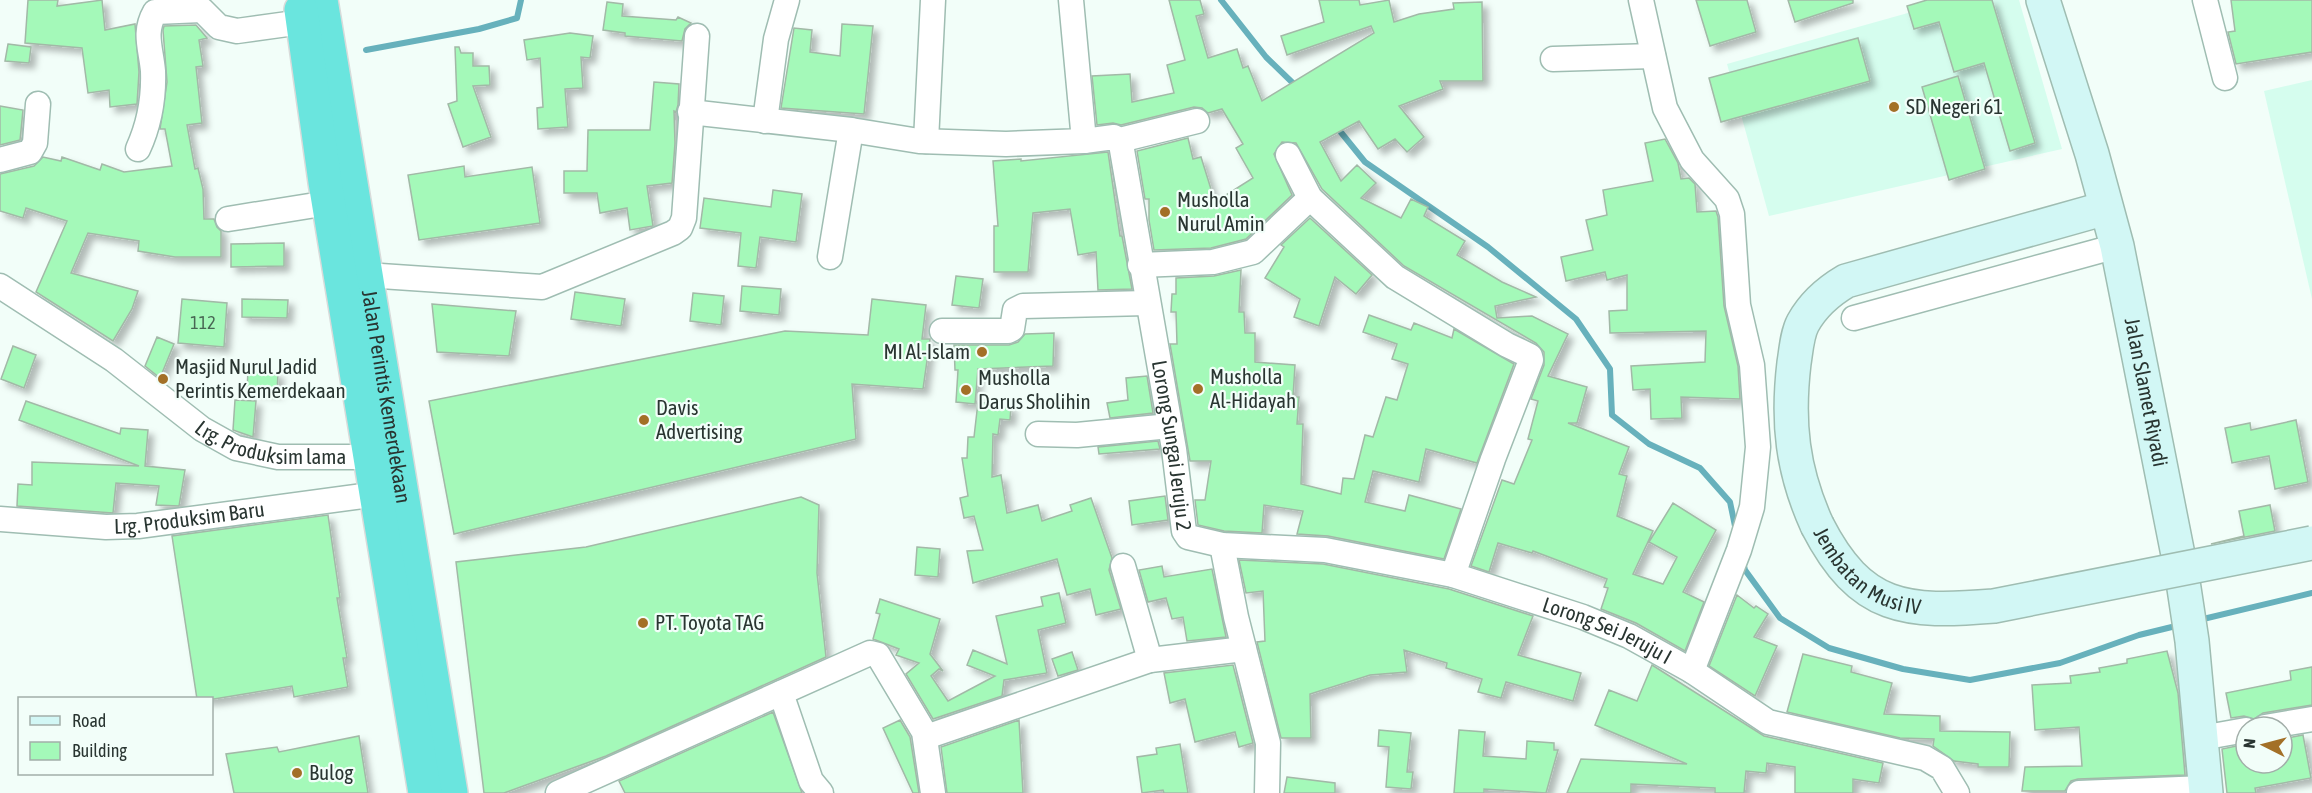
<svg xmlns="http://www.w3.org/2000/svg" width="2312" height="793" font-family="'Asap Condensed',sans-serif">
<defs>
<filter id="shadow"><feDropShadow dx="5.5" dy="5.5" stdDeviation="3" flood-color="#0004"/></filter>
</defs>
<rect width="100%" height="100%" fill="#f2fef9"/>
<!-- built -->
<path fill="#d5fdee" d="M1954,0H2019L2062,149L1769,216L1727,64Z
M2312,80V299L2264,91Z"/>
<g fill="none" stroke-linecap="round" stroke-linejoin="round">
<!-- stream -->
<path stroke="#67b1bc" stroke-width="6" d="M1221,0L1266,57L1298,88
M366,50L479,29L517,18L521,0
M1335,125L1365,162L1488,247L1576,319L1610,369L1612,415L1649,444L1700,468L1730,502L1736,531
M1743,562L1745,570L1780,618L1829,648L1903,669L1970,680L2060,663L2139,635L2180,625
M2199,620L2312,593"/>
</g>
<!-- building -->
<path fill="#a4f9b9" stroke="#a2b9a7" stroke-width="1.5" filter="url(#shadow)" d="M28,0H58L57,6L102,0L105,30L135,24L139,72L137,104L110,107L109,90L88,93L82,48L25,43Z
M1169,0H1200L1204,14L1196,16L1208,58L1237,49L1243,68L1248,66L1262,101L1374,33L1371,26L1287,55L1281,36L1324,22L1319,0H1359L1360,5L1389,0L1394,22L1419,14L1454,9L1453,3L1482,2L1483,81H1440L1443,89L1399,106L1424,137L1407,152L1395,139L1378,149L1359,121L1320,142L1341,181L1357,165L1376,183L1361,198L1401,218L1411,199L1428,207L1424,216L1465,241L1457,255L1502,282L1536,297L1495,306L1497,318L1532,316L1568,334L1548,376L1587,387L1577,423H1568L1629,447L1619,474L1627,476L1617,516L1653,531L1633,574L1663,584L1677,557L1649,542L1673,503L1716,530L1683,592L1704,602L1685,651L1636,623L1601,609L1608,588L1604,587L1607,579L1533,551L1532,553L1498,543L1489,572L1471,566L1502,480L1514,484L1532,440L1528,439L1538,401L1531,399L1544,365V352L1536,343L1404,266L1322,189L1296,143L1282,142L1274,154L1292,195L1246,239L1211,248L1154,250L1149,220V199H1145L1137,151L1188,138L1193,159L1201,157L1215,202L1253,178L1236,148L1243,144L1222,109L1208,113L1202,108L1194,107L1121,125L1113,123L1097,125L1092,76L1130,74L1132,102L1174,93L1167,65L1185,60Z
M1696,0H1747L1756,32L1710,46Z
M1788,0H1853V3L1795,22Z
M1927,0H1992L2035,143L2010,151L1984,63L1954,72L1939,22L1914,29L1907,6Z
M2231,0H2312V52L2236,64L2228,32L2235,31Z
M607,2L623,4L622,16L676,20L678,17L691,23L685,29L682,41L625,36V33L603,30Z
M842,24L873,26L864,114L781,108L794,28L812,30L810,52L840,56Z
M196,25L207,38L199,40L203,66L196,67L202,123L187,125L195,169L198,168L203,189L204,219H214L217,227L221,231V257H175L138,251L139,241L88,233L71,273L138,291L132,309L113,341L36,292L67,221L26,208L23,218L0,211V174L34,166L43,157L61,161L62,157L100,170L102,164L124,172L172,166L165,129H160L167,82L163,30L164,26Z
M570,33L593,36L590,58L581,57L583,88L565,89L568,127L538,129L537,108L543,107L540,58L527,60L524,40Z
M1858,38L1870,81L1721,122L1709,78Z
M8,44L31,47L29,63L5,61Z
M455,47H459L461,53H473V66H489L490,85L473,86L491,137L463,147L448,104L457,101Z
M1958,76L1985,169L1949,180L1922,87Z
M654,82L679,84L678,105L676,112L674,111L675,143L672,183L647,186L653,226L630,230L627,208L600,213L597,193H564V171H587L588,130H650Z
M0,106L23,110L20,140L0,145Z
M1665,139L1678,163L1681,179L1689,178L1695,184L1697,212L1716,211L1718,217L1724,306L1738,366L1740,399L1681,397L1682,418L1651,419L1650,389L1633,390L1631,366L1705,362L1706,331L1610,333L1609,311L1627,310V275L1607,280L1605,272L1566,281L1561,257L1593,250L1586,220L1607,215L1603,190L1653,181L1645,143Z
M1108,152L1120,236H1122L1132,289L1098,290L1096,252L1078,255L1070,209L1033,213L1028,272H994V226H998L993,161L1021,159V161Z
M464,166L465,177L532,167L540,223L419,240L408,175Z
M773,190L802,194L796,242L760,237L756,268L738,266L741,233L700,228L704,198L771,207Z
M1310,218L1372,275L1356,294L1335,277L1319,326L1294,317L1300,299L1265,278L1284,247L1281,245Z
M284,243V266L231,267V244Z
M1241,270L1239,312H1244L1245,333H1255V362L1295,365L1293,397H1299L1297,424H1303L1301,484L1341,494L1343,478L1354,479L1365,435L1373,437L1386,397L1397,400L1408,364L1392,359L1397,344L1363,332L1369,315L1411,330L1414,323L1452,338L1454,329L1514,364L1477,463L1426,449L1419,482L1373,471L1365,502L1405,511L1409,495L1461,509L1444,559L1328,536L1297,534L1303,511L1264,505L1262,533L1224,531L1198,525L1195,500H1205L1211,461H1190L1170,344H1177L1176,312H1171L1172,294H1176V278L1214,276Z
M956,276L983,279L979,308L952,305Z
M742,286L781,289L779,315L740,311Z
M575,292L625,299L621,326L571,319Z
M693,293L724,296L721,325L690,321Z
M182,299L227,303L224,347L178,343Z
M242,299L288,300L287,318L242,317Z
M872,299L926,305L922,339H930L923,389L852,384L856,439L454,534L429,401L785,331L868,335Z
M432,304L516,311L509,356L437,352Z
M1054,333L1053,366L978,369L975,404L956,402L958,370H955L954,345H1009L1018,342L1025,334Z
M157,337L174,344L160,378L145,366Z
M13,346L36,355L24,388L1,379Z
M248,370L278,373L277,392L247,390Z
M1147,376L1153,413L1110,418L1107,403L1128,400L1126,378Z
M235,400L256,401L253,437L233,430Z
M26,401L120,434L121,428L148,430L145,466L185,470L179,506L156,505L159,486L116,483L113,513L17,506L18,484L32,485V462L139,466L19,420Z
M978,402L1011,406L1010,420L1000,419L998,435L993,434L992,477L1001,475L1007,513L1038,505L1042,521L1072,511L1070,505L1091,498L1112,558L1109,570L1121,609L1096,615L1090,589L1067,595L1057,559L973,583L967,551L983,550L974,516L964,518L960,498L968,496L962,458H967L968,437H974Z
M2296,420L2308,482L2275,489L2269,456L2232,463L2225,428L2250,423L2251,430Z
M1158,441L1160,449L1099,454L1098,447Z
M1165,496L1168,520L1132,525L1129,501Z
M801,497L819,505L817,573L826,657L606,756L504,793H484L456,562L586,547Z
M2270,505L2275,531L2211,544L2244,536L2239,511Z
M328,515L340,598H337L347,658H343L348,687L294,697L292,686L214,699H197L172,536Z
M917,547L940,549L938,577L915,575Z
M1239,560L1323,564L1449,589L1533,616L1518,655L1581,673L1573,701L1506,682L1501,698L1478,692L1482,679L1446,668L1447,663L1404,650L1407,672L1370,675L1310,694L1311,738H1281L1257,642L1265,641L1263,591L1246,593Z
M1162,566L1164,577L1212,569L1226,637L1187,641L1183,617L1172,619L1166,598L1148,602L1139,570Z
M1059,593L1066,623L1038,630L1047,673L1004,680L1002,696L933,719L906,674L919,663L896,655L899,649L873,639L880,614L876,613L880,599L940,619L930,654L943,671L939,669L931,676L948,701L995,676L967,665L973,650L1007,664L996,616L1043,606L1041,597Z
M1737,595L1754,608L1756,606L1768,614L1754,637L1777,646L1755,696L1709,666Z
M2167,651L2178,693L2185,775L2078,779L2071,781L2065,791H2022L2025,767L2082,766L2079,727L2035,730L2032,685L2071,683L2070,676L2100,672L2099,668L2127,663V659Z
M1072,652L1078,670L1058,676L1052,659Z
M1803,654L1852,666L1851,672L1892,683L1884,714L1940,716V731L2010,732L2009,767H1978V764L1954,761L1933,746L1934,739L1900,738L1787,712Z
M1233,665L1253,743L1239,747L1235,732L1195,742L1185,699L1170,703L1164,673Z
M1652,665L1764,736L1883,763L1879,783L1853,779V793H1795V767L1767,763L1766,773L1746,771L1744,793H1715V788L1631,784V793H1567L1581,759L1687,764L1595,725L1609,690L1637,701Z
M2312,667V705L2263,713L2254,719L2244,716L2231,718L2226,693L2291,680L2290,671Z
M773,712L802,793H625L619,781Z
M900,720L910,737L919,793H913L883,728Z
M1019,720L1023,793H947L941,747Z
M1379,730L1411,733L1407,772H1413L1411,789L1386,787L1389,747L1378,746Z
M1459,730L1485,732L1483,756L1526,759L1527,741L1554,743V750H1558L1546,793L1484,789V793H1454Z
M2303,735L2311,778L2255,788L2256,793H2227L2222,749L2246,744V763H2282V739Z
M359,736L368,793H234L226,754L277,747L279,752Z
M1180,744L1188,793H1164L1163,790L1142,793L1137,757L1157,754L1156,748Z
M1287,777L1335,783V793H1284Z"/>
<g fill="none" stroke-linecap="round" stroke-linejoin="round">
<!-- street casing -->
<g stroke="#9fbdb2" stroke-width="27">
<g id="street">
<path d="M1641,0L1665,108L1692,160L1727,199L1732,214L1738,305L1752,365L1758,447L1752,507L1739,550L1692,671"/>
<path d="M2205,0L2225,78"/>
<path d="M1553,59L1653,56"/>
<path d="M690,112L851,130L919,141L1006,144L1084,141L1071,0"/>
<path d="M765,121L776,39L787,0"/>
<path d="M1120,140L1197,121"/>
<path d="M926,141L933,0"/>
<path id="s1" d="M1084,141L1114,137L1121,144L1174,449L1184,531L1188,537L1222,545L1325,550L1453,575L1583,617L1629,636L1692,671L1768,722L1925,758L1942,768L1957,793"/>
<path d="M138,149C149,125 154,98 153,71C151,48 143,33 155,12L202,10L219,27L237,31L302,22"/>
<path d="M1288,155L1310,198L1395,277L1507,345L1530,356L1531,360L1493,459L1453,575"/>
<path d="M0,160L30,152L35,143L38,104"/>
<path d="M228,219L328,203"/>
<path d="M830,257L851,130"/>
<path d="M1140,265L1213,262L1253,252L1310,198"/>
<path d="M366,275L542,287L673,233L680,228L684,218L697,36"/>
<path id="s2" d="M0,286L114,360L202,429L236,448L278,457H370"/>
<path d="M1854,318L2117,246"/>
<path d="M942,331H1008L1012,329L1015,310L1023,306L1147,303"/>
<path d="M1038,434L1077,435L1170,426"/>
<path id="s3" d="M0,519L106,527L138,526L378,494"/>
<path d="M1222,545L1236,617L1268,743L1267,793"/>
<path d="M1123,566L1150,660"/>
<path d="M781,693L811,781L821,793"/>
<path d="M2265,727L2312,719"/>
<path d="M926,737L1150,660L1244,649"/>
<path d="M2201,738L2246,730"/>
<path d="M558,793L870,653L878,655L924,732L933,793"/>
<path d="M2079,793L2205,788"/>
</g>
</g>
<!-- secondary casing -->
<g stroke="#9fbdb2" stroke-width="36">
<g id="secondary">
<path id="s4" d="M2043,0L2092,154L2117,246L2182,575L2192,641L2206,793"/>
<path d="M1817,525C1792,470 1787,422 1794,363C1796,351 1797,334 1803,323C1813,305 1829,291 1846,281L2106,208"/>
</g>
</g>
<!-- highway casing -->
<g stroke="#d8dbda" stroke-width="36">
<g id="highway">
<path id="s5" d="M321,0L451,793"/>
<path d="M301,10L325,182L425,793"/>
</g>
</g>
<!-- street -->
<use href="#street" stroke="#fff" stroke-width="24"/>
<!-- secondary -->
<use href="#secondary" stroke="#d2f7f5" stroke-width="33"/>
<!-- highway -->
<use href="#highway" stroke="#6ae5de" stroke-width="33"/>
<!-- secondary-bridge casing -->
<g stroke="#9fbdb2" stroke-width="36" stroke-linecap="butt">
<g id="secondary-bridge">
<path id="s6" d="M1817,525C1861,611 1906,613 1994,606L2312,543"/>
</g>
</g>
<!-- secondary-bridge -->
<use href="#secondary-bridge" stroke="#d2f7f5" stroke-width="33"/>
</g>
<!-- markers -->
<g fill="#a37027" stroke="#f2fef9" stroke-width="2">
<circle cx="1894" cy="107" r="6"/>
<circle cx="1165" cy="212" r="6"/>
<circle cx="982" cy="352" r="6"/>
<circle cx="163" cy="379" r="6"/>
<circle cx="1198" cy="389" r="6"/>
<circle cx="966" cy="390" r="6"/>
<circle cx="644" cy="420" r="6"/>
<circle cx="643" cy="623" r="6"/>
<circle cx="297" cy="773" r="6"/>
</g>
<g text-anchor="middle" stroke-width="4.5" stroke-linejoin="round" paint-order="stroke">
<!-- number labels -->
<g font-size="18" fill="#486653">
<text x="203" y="329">112</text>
</g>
<!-- poi labels -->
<g font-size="21" fill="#293531" stroke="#f2fef9" text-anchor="start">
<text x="1906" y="114">SD Negeri 61</text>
<text x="1177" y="207">Musholla<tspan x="1177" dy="24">Nurul Amin</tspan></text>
<text x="970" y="359" text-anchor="end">MI Al-Islam</text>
<text x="175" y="374">Masjid Nurul Jadid<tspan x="175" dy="24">Perintis Kemerdekaan</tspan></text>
<text x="1210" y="384">Musholla<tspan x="1210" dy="24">Al-Hidayah</tspan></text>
<text x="978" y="385">Musholla<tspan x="978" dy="24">Darus Sholihin</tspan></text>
<text x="656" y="415">Davis<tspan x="656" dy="24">Advertising</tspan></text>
<text x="655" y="630">PT. Toyota TAG</text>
<text x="309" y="780">Bulog</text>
</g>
<!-- street labels -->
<g font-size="21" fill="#293531" stroke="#f2fef9">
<text dy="7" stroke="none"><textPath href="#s4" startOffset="406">Jalan Slamet Riyadi</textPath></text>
<text dy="7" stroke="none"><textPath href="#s5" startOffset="402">Jalan Perintis Kemerdekaan</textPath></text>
<text dy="7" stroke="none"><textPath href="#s2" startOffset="320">Lrg. Produksim lama</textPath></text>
<text dy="7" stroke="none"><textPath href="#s1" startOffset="346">Lorong Sungai Jeruju 2</textPath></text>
<text dy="7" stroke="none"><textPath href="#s3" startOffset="190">Lrg. Produksim Baru</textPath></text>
<text dy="7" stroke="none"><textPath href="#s6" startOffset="72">Jembatan Musi IV</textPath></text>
<text dy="7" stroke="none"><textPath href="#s1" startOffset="872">Lorong Sei Jeruju I</textPath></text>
</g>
</g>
<!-- legend -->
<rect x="18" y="697" width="195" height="78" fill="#f2fef9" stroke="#a2aea9" stroke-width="1.5"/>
<rect x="30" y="716" width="30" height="9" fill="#d2f7f5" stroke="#a2aea9" stroke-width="1.5"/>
<text x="72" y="727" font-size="18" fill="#293531">Road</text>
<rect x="30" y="742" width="30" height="18" fill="#a4f9b9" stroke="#a2aea9" stroke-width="1.5"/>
<text x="72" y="757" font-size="18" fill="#293531">Building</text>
<!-- north arrow -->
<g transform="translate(2264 745) rotate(276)"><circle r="28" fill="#f2fef9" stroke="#a2aea9" stroke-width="1.5"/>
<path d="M0-4.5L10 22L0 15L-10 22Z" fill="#a37027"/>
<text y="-9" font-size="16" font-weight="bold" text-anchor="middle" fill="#293531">N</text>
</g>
</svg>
